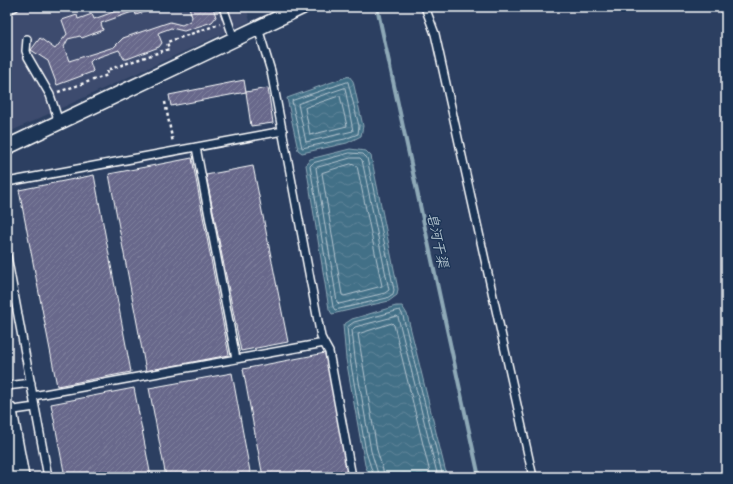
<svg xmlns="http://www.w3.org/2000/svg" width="733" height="484" font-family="Sriracha,'LXGW WenKai TC',sans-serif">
<defs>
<pattern id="water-waves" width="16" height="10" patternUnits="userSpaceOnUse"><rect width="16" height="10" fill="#436f87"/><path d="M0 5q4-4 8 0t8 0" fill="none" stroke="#5f8599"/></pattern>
<pattern id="building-hatch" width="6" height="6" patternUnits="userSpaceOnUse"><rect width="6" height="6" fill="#67688b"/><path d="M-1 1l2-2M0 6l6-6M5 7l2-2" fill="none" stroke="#7e7f9c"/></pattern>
</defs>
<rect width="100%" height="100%" fill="#2c3f61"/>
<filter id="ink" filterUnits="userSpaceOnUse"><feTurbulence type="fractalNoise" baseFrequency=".025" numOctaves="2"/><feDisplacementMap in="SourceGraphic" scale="8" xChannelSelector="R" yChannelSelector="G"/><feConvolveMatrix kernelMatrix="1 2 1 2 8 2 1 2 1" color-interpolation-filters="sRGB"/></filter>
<g filter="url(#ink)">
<!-- built -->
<path fill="#3e4b6e" d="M7,7H246L250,21L7,133Z"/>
<!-- water -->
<path fill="url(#water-waves)" stroke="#8ea9b7" d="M349,76L353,81L363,126L361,136L347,143L302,153L298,150L287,98Z
M350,149L366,151L371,156L398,289L397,295L389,301L332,314L329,309L306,165L310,159Z
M396,306H402L407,314L447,477H370L365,465L346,359L343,325L352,319Z"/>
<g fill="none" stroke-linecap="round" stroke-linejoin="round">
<!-- shore -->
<path stroke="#b4c5cf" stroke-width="1" d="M348,82L359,126L358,134L345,139L302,148L292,101Z
M345,88L353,131L306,142L298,104Z
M340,96L347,126L310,135L305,108Z
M350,153L363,154L367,158L394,290L393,294L387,298L335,310L333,307L310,166L313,163Z
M351,158H360L362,160L389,290L385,293L339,304L337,302L316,168Z
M351,164L357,166L382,286L344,296L342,295L322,173Z
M374,477L366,452L350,359L347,327L354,322L400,310L403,316L443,477
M379,477L371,451L355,358L352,330L355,327L397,316L398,317L438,477
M385,477L377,450L358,334L392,323L394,325L431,477"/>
<!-- stream -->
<path stroke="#8ea9b7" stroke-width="4" d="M377,7L479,477"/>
</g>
<!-- building -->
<path fill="url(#building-hatch)" stroke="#fff" d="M118,7H158L136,15L135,11L101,23L103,30L82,38L80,36L68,39L64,47L69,61L114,47L123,38L170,22L182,25L190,21L192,17L189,7H213L216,17L212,22L184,31L171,28L160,32L158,33L162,43L159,47L127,59H124L119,50L93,59L90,62L93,71L92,72L57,85L48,61L31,50L40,38L55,49L67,34L62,20L77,15L78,19L92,14L94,19L119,10Z
M244,80L246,92L171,106L169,95Z
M268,88L273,123L251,126L246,92Z
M192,158L229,355L146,371L109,174Z
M253,166L288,342L241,351L206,175Z
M94,175L131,372L57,386L19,190Z
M325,353L349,477H263L243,369Z
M232,373L251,477H166L149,388Z
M134,388L151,477H65L51,404Z"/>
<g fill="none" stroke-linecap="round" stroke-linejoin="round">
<!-- lane casing -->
<g stroke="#fff" stroke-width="10">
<path id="lane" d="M223,7L234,39
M425,7L435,34L533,477
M7,10L15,7
M258,28L271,71L321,337L324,343
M27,39L26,51L28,57L50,95L59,122
M196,147L236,359
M7,182L283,131
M7,256L48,477
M7,386L31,383
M33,396L324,343L329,352L352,477
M7,411L35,407"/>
</g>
<!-- street casing -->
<g stroke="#fff" stroke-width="17">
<path id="street" d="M7,147L302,7"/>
</g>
<!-- secondary casing -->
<g stroke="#fff" stroke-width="22">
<path id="secondary" d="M7,411L19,477"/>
</g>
<!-- path -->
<path stroke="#fff" stroke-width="2.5" stroke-dasharray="3 3" stroke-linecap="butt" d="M58,92L108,75L107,70L169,49L167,42L220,24
M165,102L173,143"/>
<!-- lane -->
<use href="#lane" stroke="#1d3557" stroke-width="7"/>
<!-- street -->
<use href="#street" stroke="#1d3557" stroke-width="14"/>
<!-- secondary -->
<use href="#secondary" stroke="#1d3557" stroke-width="19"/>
</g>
</g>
<g text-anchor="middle" stroke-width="3" stroke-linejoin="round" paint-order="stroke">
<!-- water labels -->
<g font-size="14" font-style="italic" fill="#b4c5cf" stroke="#1d3557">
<text transform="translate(438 240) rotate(78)" y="5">皂河干渠</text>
</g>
</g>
<!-- margin -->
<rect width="733" height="484" fill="none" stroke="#1d3557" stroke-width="24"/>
<rect x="12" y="12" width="709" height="460" fill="none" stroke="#fff" stroke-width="1.5" filter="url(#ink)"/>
</svg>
